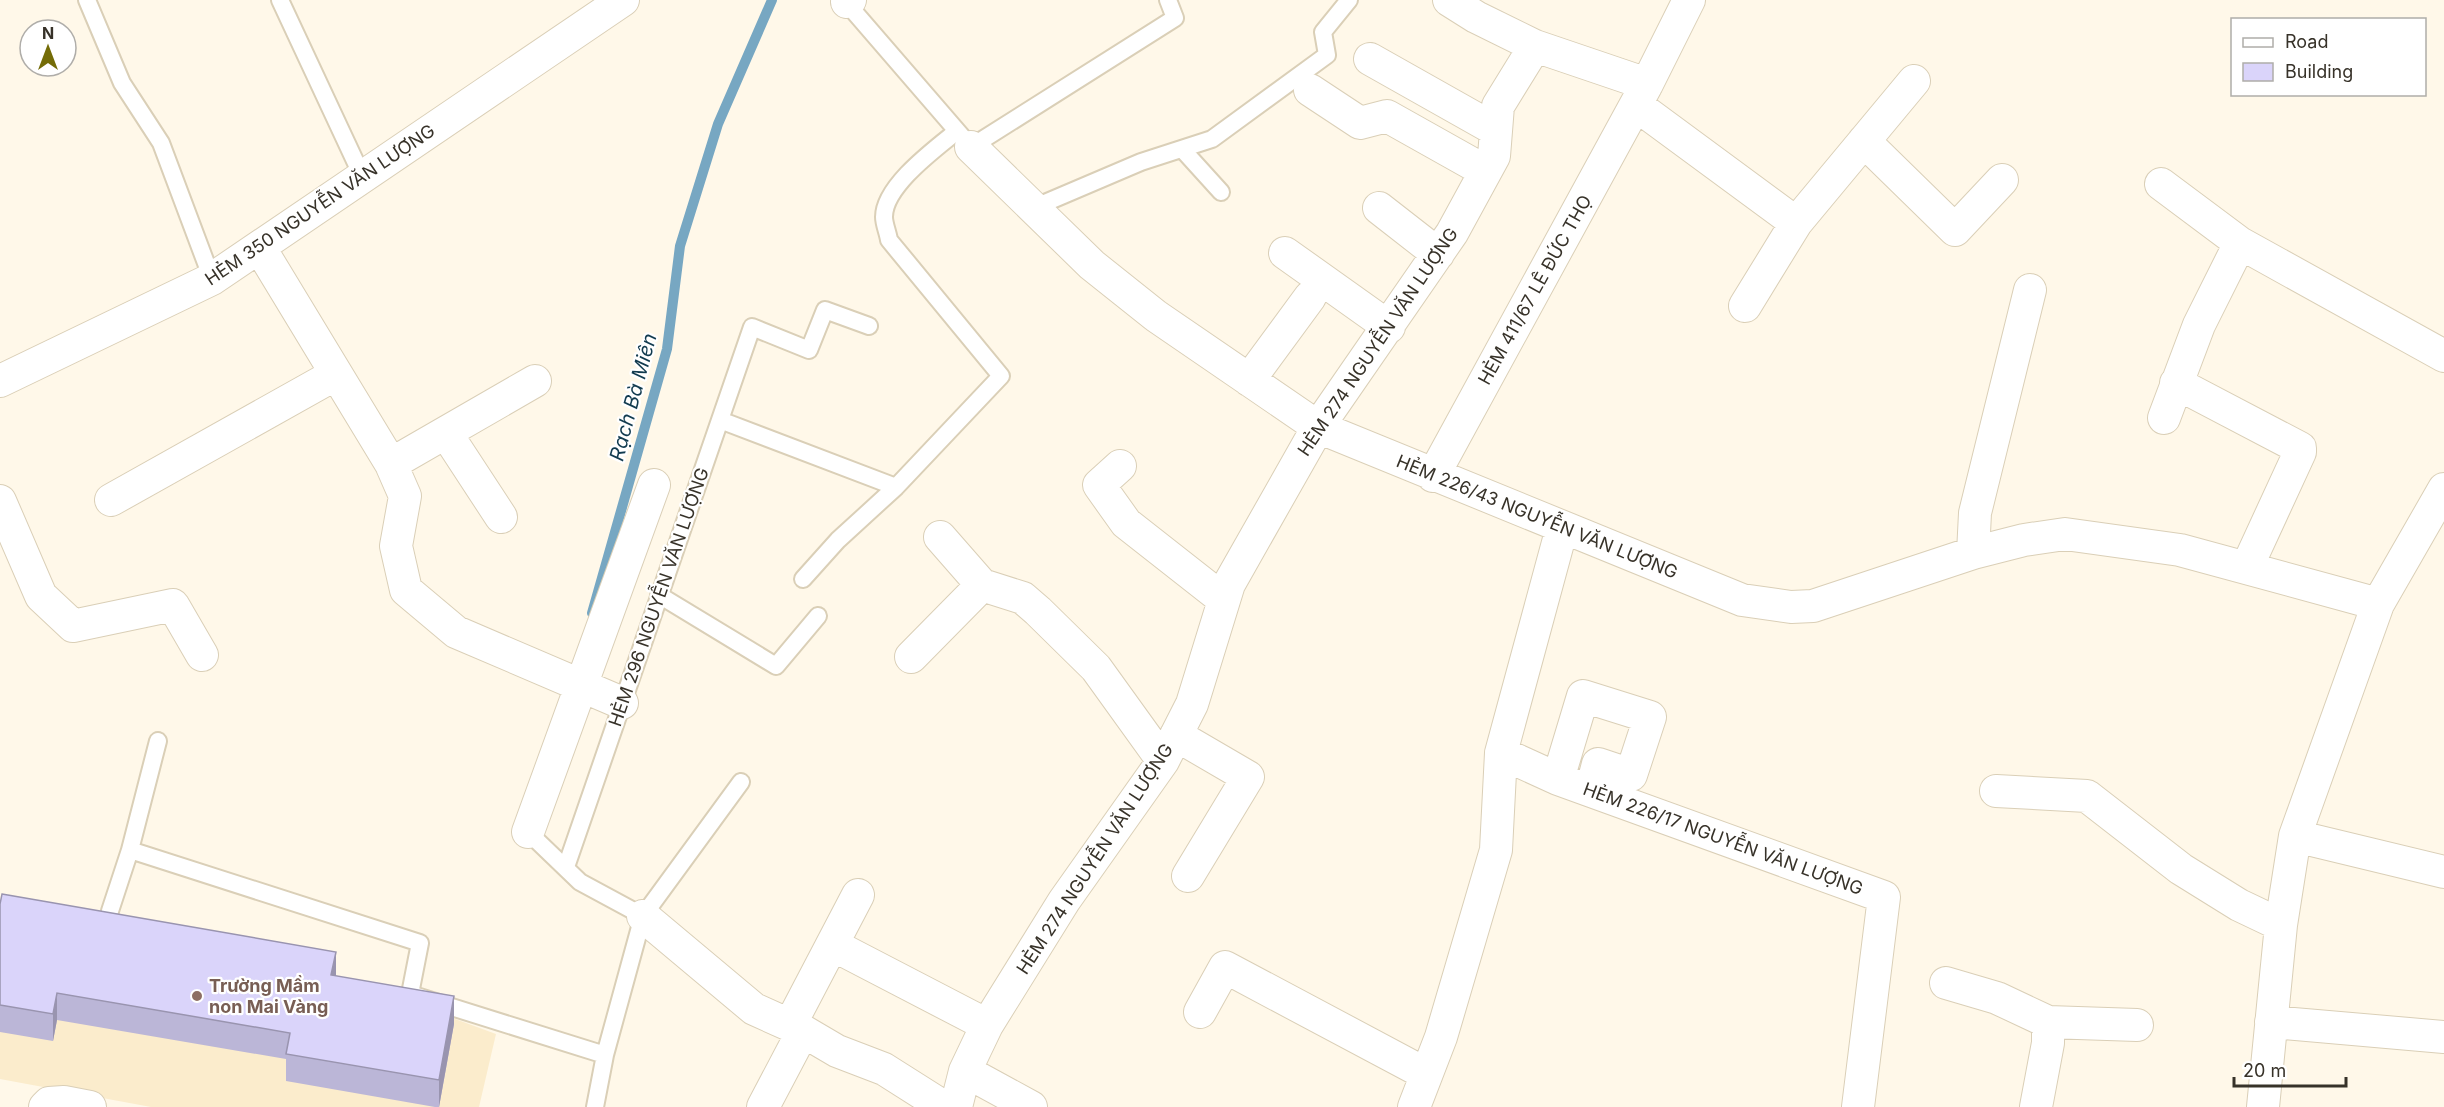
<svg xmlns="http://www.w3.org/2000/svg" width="2444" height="1107" font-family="Inter,sans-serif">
<rect width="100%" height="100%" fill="#fff8e9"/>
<!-- built -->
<path fill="#fbeccc" d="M0,907L292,959L496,1034L479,1107H151L0,1079Z"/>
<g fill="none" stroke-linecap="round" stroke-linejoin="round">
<!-- stream -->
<path stroke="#77a7c2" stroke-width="10" d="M592,613L667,349L680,246L718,124L772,0"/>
<!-- lane casing -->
<g stroke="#dacfb7" stroke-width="20">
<path id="lane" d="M87,0L122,83L161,143L212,279
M280,0L363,178
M844,0L971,147L1175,18L1168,0
M1182,149L1221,192
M1033,208L1141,162L1212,139L1327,55L1323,32L1349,0
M720,420L896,487L1001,376L889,240C888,233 884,224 884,217C884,186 935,149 957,131
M803,579L838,540L896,487
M659,595L776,666L818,616
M158,741L130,850L420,943L410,994L605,1055
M528,832L580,882L643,916L605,1055L595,1107
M566,867L752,327L809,350L825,310L869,326
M110,911L130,850
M643,916L741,782"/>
</g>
<!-- street casing -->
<g stroke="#dacfb7" stroke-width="34">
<path id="street" d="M1449,0L1476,17L1535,46L1647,84
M847,2L850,0
M1370,59L1496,130
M1310,90L1360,123L1387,116L1485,171
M1636,105L1796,223
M1864,141L1955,230L2002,180
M971,147L1092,265L1156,316L1318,427L1742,600L1791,607L1813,606L1973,553L2024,540L2065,534L2180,550L2378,604
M2161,184L2240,243L2444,356
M1379,208L1438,254
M260,248L391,464L405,496L396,546L406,590L456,632L622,703
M1285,253L1389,327
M1745,306L1796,223L1914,81
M1249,380L1310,297
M0,381L212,279L623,0
M2176,383L2300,448V452L2247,567
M2164,418L2199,325L2240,243
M446,433L501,517
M391,464L535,381
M1120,466L1099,485L1126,523L1224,600
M1433,476L1647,84L1689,0
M111,500L336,374
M0,501L41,596L73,626L173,605L202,655
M940,537L982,585
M1973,553L1975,513L2030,290
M911,657L982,585L1023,598L1038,611L1096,668L1163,761
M1176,735L1248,777L1188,876
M1501,753L1558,779L1884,897L1858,1107
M1558,779L1583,696L1650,717L1631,775L1598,764L1591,791
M1996,791L2087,796L2181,869L2239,905L2281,925
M528,832L654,485
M2295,836L2444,872
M643,916L754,1009L803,1031L837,1051L884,1069L944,1107
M833,945L987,1025
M1946,983L1997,998L2048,1022L2137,1025
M1200,1012L1225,967L1426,1074
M2271,1022L2444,1037
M790,1025L858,895
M965,1071L1031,1107
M45,1107L49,1103L64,1102L90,1107
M763,1107L803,1031
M956,1107L965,1071L987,1025L1064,901L1163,761L1192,704L1229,584L1318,427L1452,233L1494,156L1498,106L1535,46
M1414,1107L1441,1037L1496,850L1501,753L1562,528
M2036,1107L2048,1043V1022
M2263,1107L2281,925L2295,836L2378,604L2444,489"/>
</g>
<!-- lane -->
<use href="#lane" stroke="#fff" stroke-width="16"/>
<!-- street -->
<use href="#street" stroke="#fff" stroke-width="32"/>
</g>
<!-- wall -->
<path fill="#bbb6d7" d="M0,904L336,976L454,1024L439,1107H435L286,1081V1059L57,1020L53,1041L0,1032Z"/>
<!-- shaded-wall -->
<path fill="#9994af" d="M336,952V979L331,975Z
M57,993V1020L53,1041V1014Z
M454,996V1024L439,1107V1080Z"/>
<!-- building -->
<path fill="#dad4fa" stroke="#9994af" stroke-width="1.5" d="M2,894L336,952L331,975L454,996L439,1080L286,1054L290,1033L57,993L53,1014L0,1005V904Z"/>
<!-- markers -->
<circle fill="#8d6e63" stroke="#fff" stroke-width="2" cx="197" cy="996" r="6"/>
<g text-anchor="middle" stroke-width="4.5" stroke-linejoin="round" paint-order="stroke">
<!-- street labels -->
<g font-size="18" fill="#373229" stroke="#fff">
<text transform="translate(320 205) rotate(-34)" y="6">HẺM 350 NGUYỄN VĂN LƯỢNG</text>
<text transform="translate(1535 290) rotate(-61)" y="6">HẺM 411/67 LÊ ĐỨC THỌ</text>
<text transform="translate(1378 342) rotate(-56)" y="6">HẺM 274 NGUYỄN VĂN LƯỢNG</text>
<text transform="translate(1537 517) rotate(22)" y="6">HẺM 226/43 NGUYỄN VĂN LƯỢNG</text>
<text transform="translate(659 597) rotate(-71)" y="6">HẺM 296 NGUYỄN VĂN LƯỢNG</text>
<text transform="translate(1723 839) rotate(20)" y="6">HẺM 226/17 NGUYỄN VĂN LƯỢNG</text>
<text transform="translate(1095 859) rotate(-57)" y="6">HẺM 274 NGUYỄN VĂN LƯỢNG</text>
</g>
<!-- education labels -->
<g font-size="18" font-weight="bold" fill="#785e54" stroke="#fff" text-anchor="start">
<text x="209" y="992">Trường Mầm<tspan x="209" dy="21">non Mai Vàng</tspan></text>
</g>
<!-- water labels -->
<g font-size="20" font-style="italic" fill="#123b4f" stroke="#fff">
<text transform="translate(633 397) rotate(-75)" y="7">Rạch Bà Miên</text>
</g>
</g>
<!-- legend -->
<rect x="2231" y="18" width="195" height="78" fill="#ffffff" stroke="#afada9" stroke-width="1.5"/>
<rect x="2243" y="38" width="30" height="9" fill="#ffffff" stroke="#afada9" stroke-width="1.5"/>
<text x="2285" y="48" font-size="18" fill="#373229">Road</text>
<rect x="2243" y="63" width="30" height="18" fill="#dad4fa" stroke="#afada9" stroke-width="1.5"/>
<text x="2285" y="78" font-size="18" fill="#373229">Building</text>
<!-- north arrow -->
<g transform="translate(48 48)"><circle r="28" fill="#ffffff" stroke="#afada9" stroke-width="1.5"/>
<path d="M0-4.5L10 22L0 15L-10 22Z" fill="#746c07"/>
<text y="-9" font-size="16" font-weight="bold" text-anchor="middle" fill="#373229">N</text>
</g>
<!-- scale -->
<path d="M2234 1077v9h112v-9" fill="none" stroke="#373229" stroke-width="3"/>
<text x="2243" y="1077" font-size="18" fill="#373229" stroke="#ffffff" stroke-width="4.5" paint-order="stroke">20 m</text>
</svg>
